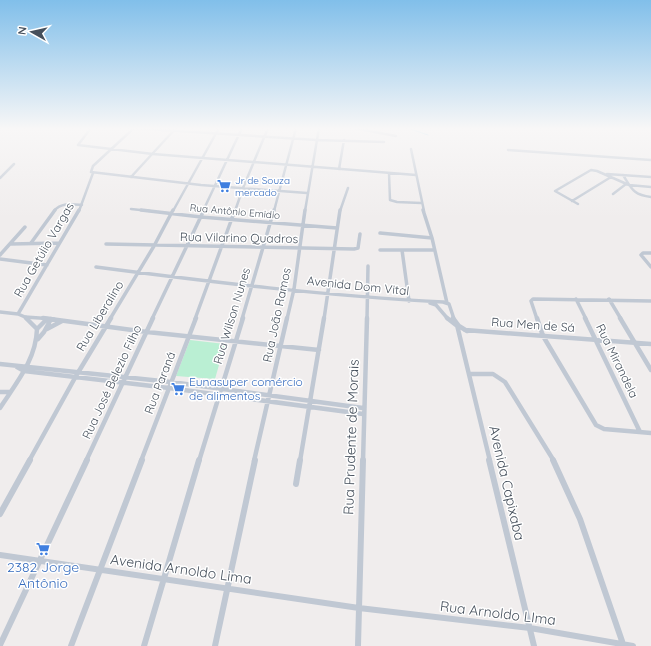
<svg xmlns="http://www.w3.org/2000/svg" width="651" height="646" font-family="Quicksand,sans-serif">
<rect width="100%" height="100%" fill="#f0eded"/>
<!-- green -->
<path fill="#baefd3" d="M190,340L225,344L215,379L176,376Z"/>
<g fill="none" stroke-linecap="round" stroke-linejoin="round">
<!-- stream -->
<path stroke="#87cfed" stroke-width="1" d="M408,128L428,135"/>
<!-- street-far3 -->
<path stroke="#c0c8d3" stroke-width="2.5" d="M91,128L78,145L153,154L416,175
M132,128L317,140L384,142
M134,128L93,166L91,172L201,185L307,193
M354,128L396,136
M411,149L424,211
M508,150L651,160
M339,169L344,140
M389,173L390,200L397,202L421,203
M607,174L651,177
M623,175C632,189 633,195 651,197
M131,177L176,128
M0,178L14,164
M613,194L626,184
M572,201L611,177
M578,204L555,191L591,170L597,171L629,185L651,187
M131,209L150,211
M54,211C61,202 72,204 82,205
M79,211L93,173
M173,211L219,128
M203,211L242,128
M235,211L243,188L268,128
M274,211L296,128
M305,211L319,128
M340,211L348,188"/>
<!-- street-far2 -->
<path stroke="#c0c8d3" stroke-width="3.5" d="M141,210L201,217L337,228
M423,210L432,238L447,303
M380,233L432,238
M31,243L55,210
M11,244L59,243
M106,244L354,249L358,248L360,234
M380,250H434
M402,250L409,301
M651,253H643L641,255L651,267
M0,255L25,227
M0,259L47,265
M96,267C211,282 327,296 443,302L449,304L454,319
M576,299L586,319
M609,299L621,319
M430,303L436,305L448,319
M0,312L18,314L25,317L54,319
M18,314L79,210
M25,317L27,319
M110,319L154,246L173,210
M152,319L204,210
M195,319L235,210
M242,319L274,210
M287,319L294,289L305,210
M324,319L340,210
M367,319L368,266
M537,319L531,301L533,299L651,301"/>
<!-- street-far1 -->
<path stroke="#c0c8d3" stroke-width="4.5" d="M26,318L37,329
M43,318L147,332L319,350
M447,318L456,325
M453,318L459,326L467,331
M537,318L543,336L596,425L604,429L651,433
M585,318L640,432
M620,318L651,370
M457,325L490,461
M47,329L62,321
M465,330L651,344
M38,339L44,332L51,319
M0,364L171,382L363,408
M17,367L24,371L169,388L363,414
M469,374H493L505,382L554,461
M0,392H10
M0,408C16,383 36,360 37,329L47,319
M29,461L76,376L111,318
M86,461L153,318
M141,461L196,318
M199,461L243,318
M254,461L287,318
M300,461L324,318
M363,461L367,318"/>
<!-- street -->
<path stroke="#c0c8d3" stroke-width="6" d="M489,460L534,646
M553,460L580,519L623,644
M296,484L300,460
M0,514L30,460
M0,555L359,608L530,628L633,646
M0,645L87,460
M71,646L142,460
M144,646L199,460
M215,646L255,460
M358,646L363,460"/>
</g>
<!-- sky -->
<linearGradient id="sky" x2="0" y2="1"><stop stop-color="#81bfea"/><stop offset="0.59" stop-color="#f8f7f7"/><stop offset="1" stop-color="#f8f7f7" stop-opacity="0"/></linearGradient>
<rect width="651" height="218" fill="url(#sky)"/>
<!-- icons -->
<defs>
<g id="supermarket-bare" transform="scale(1.08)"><path d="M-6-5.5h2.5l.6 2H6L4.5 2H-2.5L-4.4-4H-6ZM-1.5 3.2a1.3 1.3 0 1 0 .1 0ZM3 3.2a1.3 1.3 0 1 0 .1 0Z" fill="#3f7fe0" stroke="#fff" stroke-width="2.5" paint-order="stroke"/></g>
</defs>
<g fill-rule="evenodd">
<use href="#supermarket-bare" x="224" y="186"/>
<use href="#supermarket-bare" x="178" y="389"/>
<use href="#supermarket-bare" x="43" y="549"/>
</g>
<g text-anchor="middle" stroke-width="3" stroke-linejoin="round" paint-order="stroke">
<!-- far-shop labels -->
<g font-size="10" fill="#366cbe" stroke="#fff" text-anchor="start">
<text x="235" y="184">Jr de Souza<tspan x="235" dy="12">mercado</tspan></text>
</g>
<!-- far-street labels -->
<g font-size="10" fill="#454f5b" stroke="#fff">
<text transform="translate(235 211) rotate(5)" y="4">Rua Antônio Emidio</text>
</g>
<!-- street labels -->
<g font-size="12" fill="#454f5b" stroke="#fff">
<text transform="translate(239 238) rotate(1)" y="4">Rua Vilarino Quadros</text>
<text transform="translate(44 250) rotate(-60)" y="4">Rua Getúlio Vargas</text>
<text transform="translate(358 286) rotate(6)" y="4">Avenida Dom Vital</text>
<text transform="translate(277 315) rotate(-78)" y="4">Rua João Ramos</text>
<text transform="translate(100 316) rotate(-59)" y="4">Rua Liberalino</text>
<text transform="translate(232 316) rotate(-73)" y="4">Rua Wilson Nunes</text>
<text transform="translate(533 325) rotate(4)" y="4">Rua Men de Sá</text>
<text transform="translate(617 361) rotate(64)" y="4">Rua Mirandela</text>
<text transform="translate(112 382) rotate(-65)" y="4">Rua José Belezio Filho</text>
<text transform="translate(160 383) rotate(-69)" y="4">Rua Paraná</text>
</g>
<!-- shop labels -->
<g font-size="12" fill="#366cbe" stroke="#fff" text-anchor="start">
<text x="189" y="386">Eunasuper comércio<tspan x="189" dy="14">de alimentos</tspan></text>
</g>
<!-- near-street labels -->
<g font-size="14" fill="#454f5b" stroke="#fff">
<text transform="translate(351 437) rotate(-88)" y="5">Rua Prudente de Morais</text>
<text transform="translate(507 483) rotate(77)" y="5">Avenida Capixaba</text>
<text transform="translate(181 569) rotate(8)" y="5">Avenida Arnoldo Lima</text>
<text transform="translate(498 613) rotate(7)" y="5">Rua Arnoldo LIma</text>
</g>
<!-- near-shop labels -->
<g font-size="14" fill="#366cbe" stroke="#fff">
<text x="43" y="572">2382 Jorge<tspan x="43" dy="16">Antônio</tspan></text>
</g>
</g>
<!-- north arrow -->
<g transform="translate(32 32) rotate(278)" stroke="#ffffff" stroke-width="3" paint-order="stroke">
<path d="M0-3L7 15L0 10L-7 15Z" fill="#454f5b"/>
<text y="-6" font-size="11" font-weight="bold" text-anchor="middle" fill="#454f5b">N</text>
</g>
</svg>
